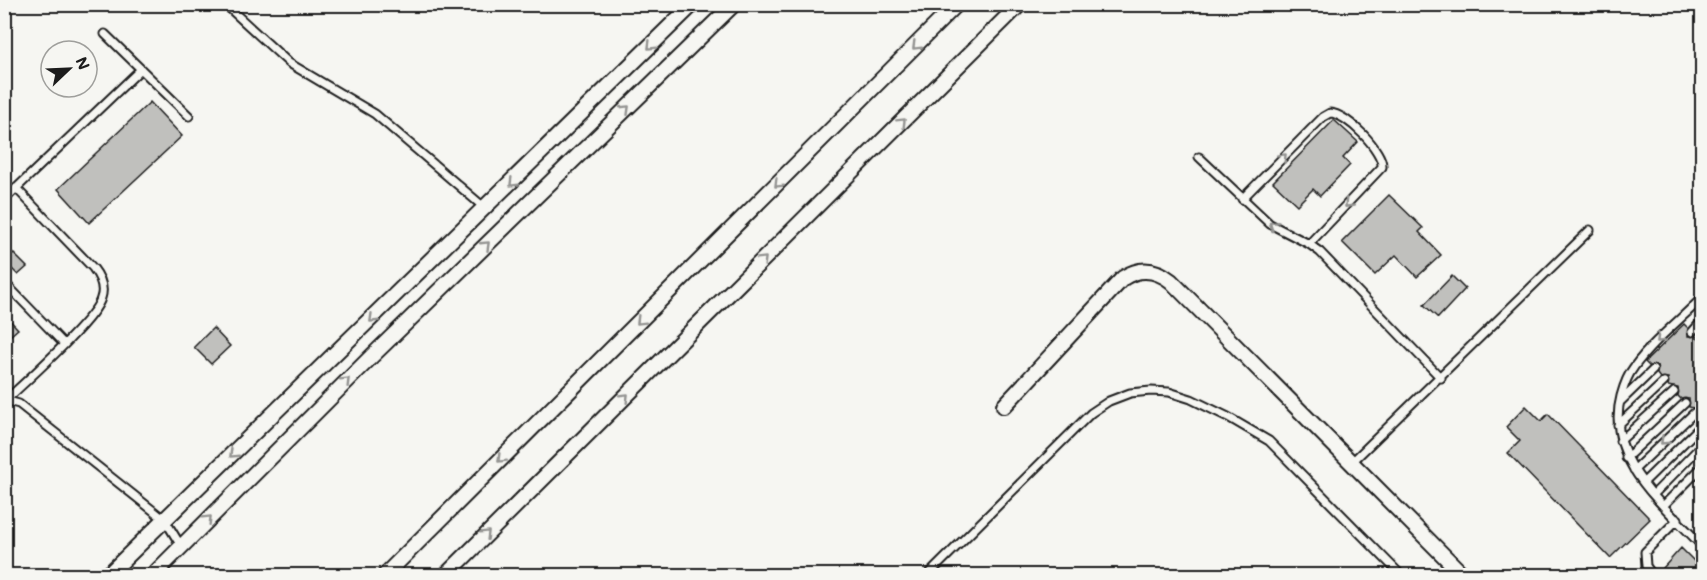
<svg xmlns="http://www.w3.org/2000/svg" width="1707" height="580" font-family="Mali,sans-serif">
<rect width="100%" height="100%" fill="#f6f6f2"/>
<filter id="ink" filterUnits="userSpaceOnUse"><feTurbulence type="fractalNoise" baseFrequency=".0167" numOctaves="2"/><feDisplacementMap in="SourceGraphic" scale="12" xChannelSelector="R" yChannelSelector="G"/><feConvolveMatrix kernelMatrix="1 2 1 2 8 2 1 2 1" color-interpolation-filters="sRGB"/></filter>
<g filter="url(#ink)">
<!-- building -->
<path fill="#c0c0bd" stroke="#1c1c1c" stroke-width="1.5" d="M150,102L182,136L89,223L58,189Z
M1334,120L1358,142L1343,158L1350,165L1320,196L1313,189L1297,205L1273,182Z
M1389,195L1423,228L1419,232L1441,255L1417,277L1396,255L1375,275L1342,242Z
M4,244L27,267L18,275L4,261Z
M1452,276L1465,289L1438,318L1424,305Z
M4,314L18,329L4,341Z
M1684,324L1688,328V336H1696L1702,343V419L1698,417V409L1689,407V399H1681L1678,396V388L1668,386V378H1660L1657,374V366H1649L1645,362Z
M213,328L230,346L211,364L194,347Z
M1526,406L1541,421L1548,414L1650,519L1610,558L1508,453L1520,441L1506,427Z
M1681,548L1702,569V576H1670L1663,568Z"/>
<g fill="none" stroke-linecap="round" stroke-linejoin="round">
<!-- service casing -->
<g stroke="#1c1c1c" stroke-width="11">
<path id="service" d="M227,6L289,63L375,114L486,209
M105,34L189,116
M1199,157L1270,224L1309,244L1320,252L1441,378
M1242,199L1323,117L1330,113C1346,113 1384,151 1382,167L1309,244
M4,200L141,69
M4,282L64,344
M1702,298C1680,320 1653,341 1634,367C1627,376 1624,385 1621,396C1604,460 1664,505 1702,546
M1692,332L1702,321
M4,400L19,404L165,520L181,546
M6,400C25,382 96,319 101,298C105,287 100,277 93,268L16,188
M1620,402L1653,370
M1618,425L1664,382
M1620,441L1674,392
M1626,458L1685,403
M1351,463L1590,230
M1634,470L1694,413
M1644,482L1702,425
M1654,494L1702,445
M1664,505L1702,467
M927,576L1091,413L1109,401L1130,393L1151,391L1169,392L1191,399L1228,417L1269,441L1402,576
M1653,576L1646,566L1645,552L1678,519"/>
</g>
<!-- minor casing -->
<g stroke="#1c1c1c" stroke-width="18">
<path id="minor" d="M1004,406L1123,278C1140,267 1156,269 1171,281L1464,576
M107,576L693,4
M152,576L372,356L734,4
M384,576L957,4
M445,576L1020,4"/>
</g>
<!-- service -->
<use href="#service" stroke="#f6f6f2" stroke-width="7"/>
<!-- minor -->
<use href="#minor" stroke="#f6f6f2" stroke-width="14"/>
</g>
<!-- one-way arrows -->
<defs><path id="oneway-chevron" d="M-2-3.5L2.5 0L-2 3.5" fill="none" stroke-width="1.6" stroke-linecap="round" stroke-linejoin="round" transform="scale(1.5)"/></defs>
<g stroke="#949492">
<use href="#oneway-chevron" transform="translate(651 46) rotate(135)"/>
<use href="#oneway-chevron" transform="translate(916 46) rotate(135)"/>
<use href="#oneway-chevron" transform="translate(626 109) rotate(-44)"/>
<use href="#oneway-chevron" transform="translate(902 122) rotate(-45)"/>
<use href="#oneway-chevron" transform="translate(1283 157) rotate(-45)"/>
<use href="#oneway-chevron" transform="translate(513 183) rotate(135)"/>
<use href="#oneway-chevron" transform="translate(778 184) rotate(135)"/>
<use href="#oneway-chevron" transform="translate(1348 204) rotate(134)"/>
<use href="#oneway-chevron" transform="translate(1273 225) rotate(-146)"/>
<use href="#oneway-chevron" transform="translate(486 245) rotate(-44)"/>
<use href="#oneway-chevron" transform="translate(763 260) rotate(-45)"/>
<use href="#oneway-chevron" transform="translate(373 319) rotate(136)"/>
<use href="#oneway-chevron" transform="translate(640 321) rotate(135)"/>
<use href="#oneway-chevron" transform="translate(1660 339) rotate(136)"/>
<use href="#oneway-chevron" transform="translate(346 381) rotate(-45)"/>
<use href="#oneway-chevron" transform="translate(625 397) rotate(-45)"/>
<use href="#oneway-chevron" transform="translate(1664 441) rotate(137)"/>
<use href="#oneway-chevron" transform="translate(233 454) rotate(136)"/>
<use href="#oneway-chevron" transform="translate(501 459) rotate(135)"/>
<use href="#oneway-chevron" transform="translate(208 519) rotate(-45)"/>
<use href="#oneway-chevron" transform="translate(486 534) rotate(-45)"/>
</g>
</g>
<!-- margin -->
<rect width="1707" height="580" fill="none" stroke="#f6f6f2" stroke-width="24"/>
<rect x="12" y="12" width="1683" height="556" fill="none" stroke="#1c1c1c" stroke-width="2" filter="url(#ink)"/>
<!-- north arrow -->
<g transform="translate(69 69) rotate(67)"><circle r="28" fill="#f6f6f2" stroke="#9f9f9c" stroke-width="1.5"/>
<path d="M0-4.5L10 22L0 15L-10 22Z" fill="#1c1c1c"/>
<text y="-9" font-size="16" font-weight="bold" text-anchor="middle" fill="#1c1c1c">N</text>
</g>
</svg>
